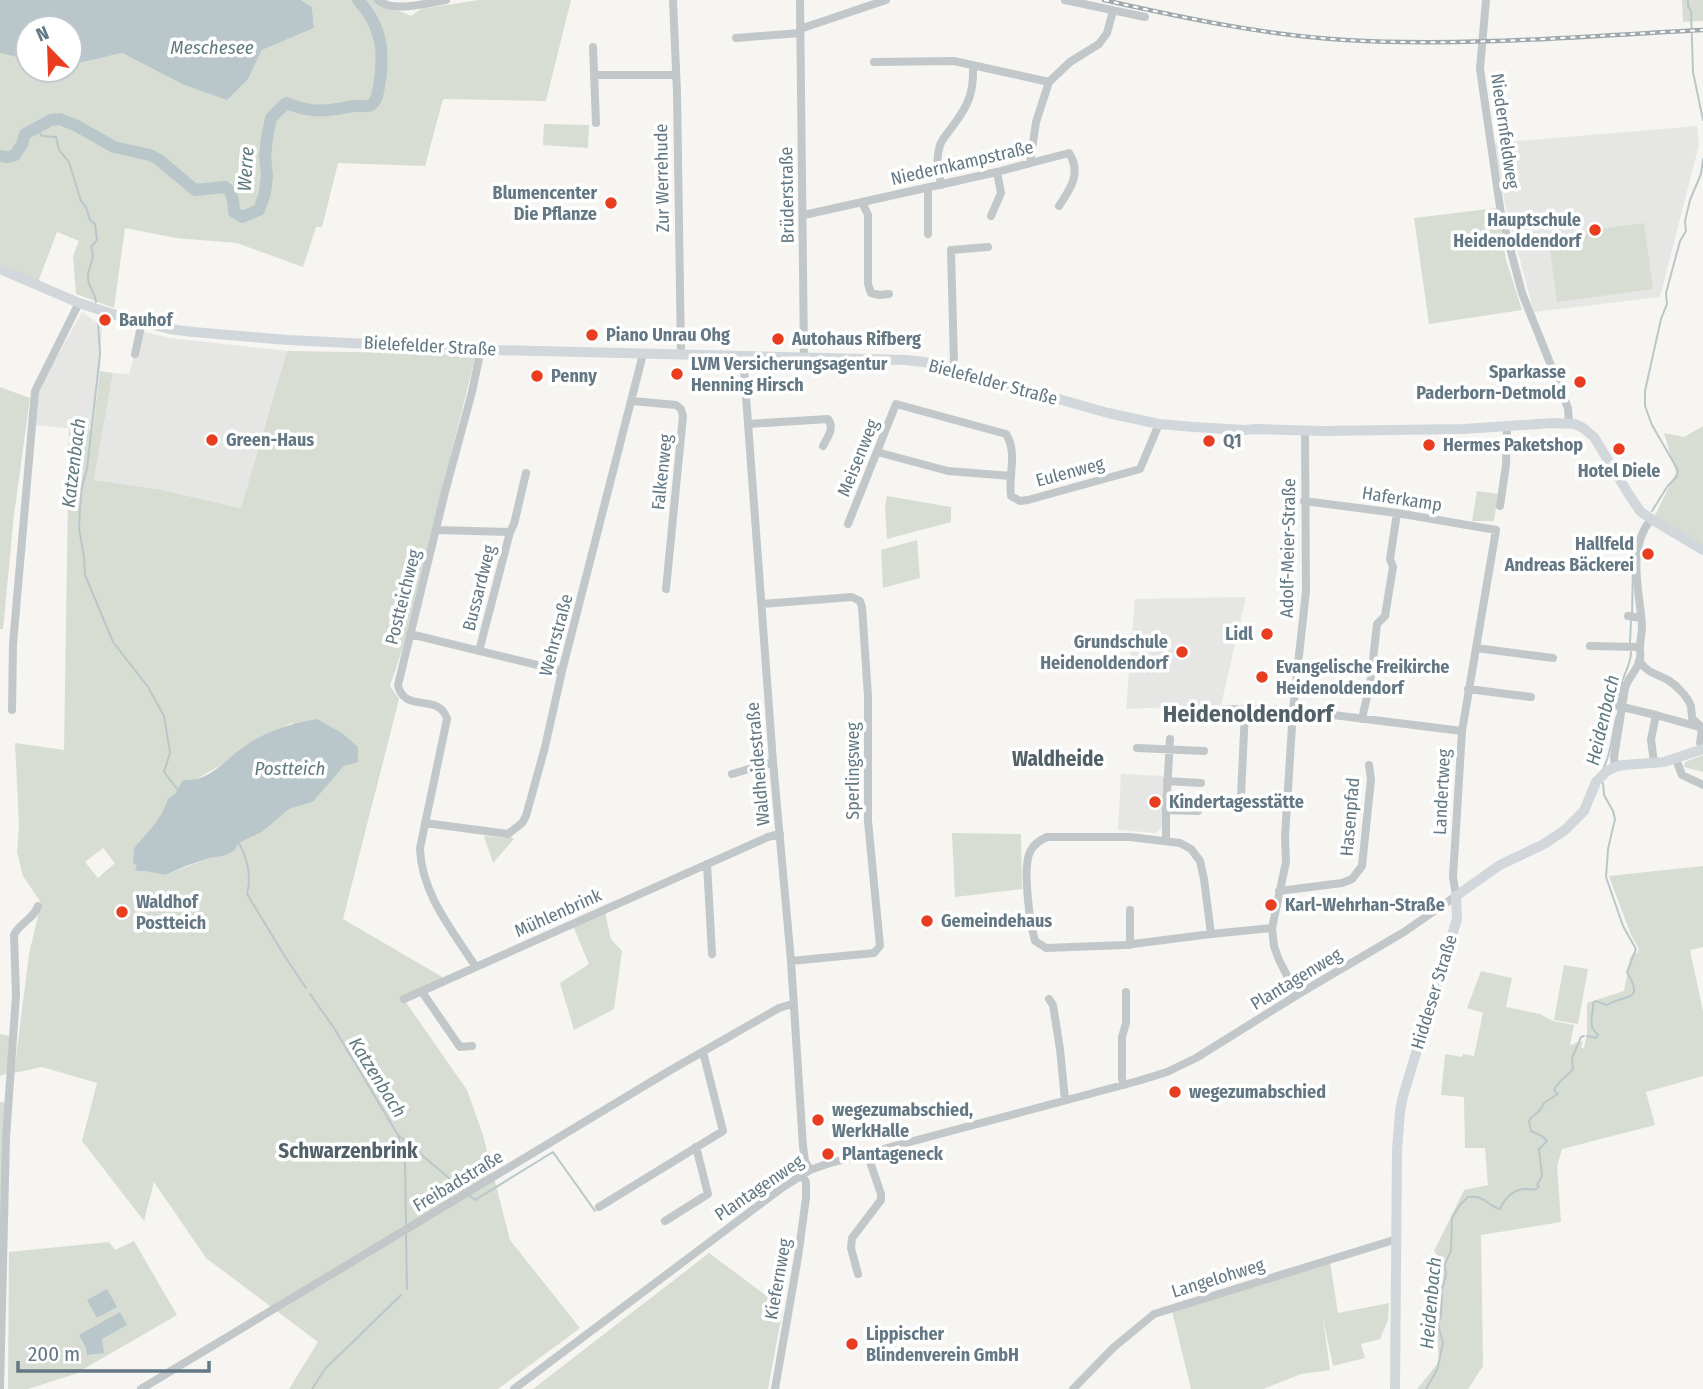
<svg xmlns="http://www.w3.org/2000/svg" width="1703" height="1389" font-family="'Fira Sans Condensed',sans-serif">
<rect width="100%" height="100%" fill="#f6f5f1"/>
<!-- built -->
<path fill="#e6e7e5" d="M1697,126L1699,145L1660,297L1534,312L1505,204L1494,143Z
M82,312L102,326L100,371L93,431L34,425L37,392Z
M136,330L170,338L287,351L242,508L157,489L94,480L113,373L129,374L134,356Z
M1246,597L1221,705L1126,709L1135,599Z
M1121,774L1166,776L1163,827L1156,833L1118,830Z"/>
<!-- green -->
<path fill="#d7ddd2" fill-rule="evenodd" d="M301,0H373C385,8 398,9 411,16L421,9L479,0H571L546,101L443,99L425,166L338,163L322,227H316L303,267L237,243L176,238L125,228L114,308L76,294L73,256L79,241L57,232L38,282L0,268V53L28,60V70H70V65L122,53L182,84L248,79L262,50L314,28L312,7Z
M1682,0H1703V21L1683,22Z
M544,124L589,125L588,148L543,145Z
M1497,208L1506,260L1522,310L1429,324L1414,218Z
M1644,223L1653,289L1557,302L1548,236Z
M287,351L476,354L403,647L390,686L399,699L343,919L444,978L403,998L467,1090L483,1135L510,1240L580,1328L498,1389H289L318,1342L206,1258L154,1182L144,1221L82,1141L97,1083L42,1067L14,1073L29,954L41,903L23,876L17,852L19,825L15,743L64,750L69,429L93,430L100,371L113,373L94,480L157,489L241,508ZM292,723L344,766L313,802L289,809L262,832L239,843L223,856L210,858L165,875L145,871H138L134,848L153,826L162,813L168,799L175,795L178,790L224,763L246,745ZM103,848L115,863L98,878L85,862Z
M0,387L30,398L14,515L3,629H0Z
M1703,426V545L1654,517L1676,473L1664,433L1684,437Z
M1477,491L1498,494L1494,521H1472Z
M887,496L951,507V522L887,539L885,506Z
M917,540L920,578L883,588L881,550Z
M1703,755V772L1684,767L1685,762Z
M952,833L1021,834L1022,889L955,897Z
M484,836L507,838L511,837L514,839L493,863Z
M1703,866V947L1690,950L1703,1011V1076L1646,1092L1655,1125L1562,1149L1557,1166L1561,1222L1481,1235L1483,1366L1468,1389H1417L1439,1362L1434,1279L1440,1260L1434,1251L1464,1190L1488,1185L1485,1148H1465L1464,1097L1441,1095L1445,1054L1462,1057L1463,1054L1474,1056L1483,1013L1467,1008L1481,971L1512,978L1506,1007L1540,1014L1553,1021L1574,1025L1570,1045L1583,1041L1581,1048H1584L1587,1034V1003L1624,991L1630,958L1635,950L1637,954L1639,949L1631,935L1609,876Z
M605,912L611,939L622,951L614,1009L574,1030L560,983L589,964L573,926Z
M1564,965L1588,969L1578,1024L1554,1020Z
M0,1034L10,1036L8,1073L0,1076Z
M0,1102H5L0,1232Z
M134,1241L177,1315L75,1374L28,1389H8L9,1252L109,1242L115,1250Z
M709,1253L783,1308L768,1389H533Z
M1330,1262L1338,1313L1389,1303L1388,1320L1380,1339L1361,1344L1365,1358L1333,1366L1323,1318L1330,1370L1301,1374L1263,1389H1191L1172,1311Z"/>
<!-- water -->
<path fill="#b9c7ca" d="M0,0H301L312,7L314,28L262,50L248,79L227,100L182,84L122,53L70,65V28H28V60L0,53Z
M317,719L342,733L358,747V762L344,766L313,802L289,809L262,832L239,843L234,851L223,856L210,858L186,866L165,875L145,871H138L135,869L137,866L133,863L134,848L153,826L162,813L168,799L175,794L183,780C189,780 195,780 200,778C217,772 230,756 245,746C266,731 292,723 317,719Z
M107,1289L117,1307L97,1318L87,1300Z
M120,1312L127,1325L102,1339L104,1353L87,1355L86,1348L79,1335Z"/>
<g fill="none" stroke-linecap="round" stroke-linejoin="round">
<!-- stream -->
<path stroke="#b9c7ca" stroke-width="2" d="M1688,0V6L1691,11L1693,72L1703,120
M36,127L42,136L56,137L59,150L69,162L81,201L86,207L90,220L95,224L97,240L91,247C96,261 89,263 88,275C87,287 95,291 96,302
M98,322L100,354L87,469L82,487L80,509L79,528L84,557L85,575L113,642L148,687L164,716L170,753L164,772L178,790
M1652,511L1667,487L1677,476L1678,470L1652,425L1645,406V391L1661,319L1667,304L1666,293L1680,241L1686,231L1685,221L1690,200L1701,174L1703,159
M1632,615L1633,565
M1630,643L1631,620
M1618,703C1619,693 1621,683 1625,674C1628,665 1631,661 1631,652
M1604,767C1612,751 1612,733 1617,715
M239,843C248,860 252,876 247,894L284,955L306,988
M310,994L334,1028L398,1135L405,1162L406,1224
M1587,1036L1596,1038L1598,1035C1586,1023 1594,1018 1593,1003L1596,1001L1607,1005C1626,993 1645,1003 1627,972L1636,949L1623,926L1606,877L1608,849L1615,819L1613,811L1604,795L1603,783
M398,1135L463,1190
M470,1196L475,1200L553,1152L595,1211
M406,1234L407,1289
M312,1389L325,1369L401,1295
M1426,1389L1437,1370L1443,1343L1438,1324L1441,1317L1442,1289L1446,1276L1445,1264L1451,1251L1452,1218L1460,1205L1468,1197C1486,1195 1487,1206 1500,1209C1505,1198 1514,1188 1528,1189C1537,1189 1530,1192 1539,1187L1537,1185L1542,1176L1539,1149L1547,1141L1542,1136L1531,1131L1529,1121L1531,1118L1540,1110L1544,1103L1558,1094L1554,1090C1557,1082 1567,1076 1573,1069L1572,1058L1581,1037L1584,1036"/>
<!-- river -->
<path stroke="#b9c7ca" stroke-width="12" d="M0,156L7,157L15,155L22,144L25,134L51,120L60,119L77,126L114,147L150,155L158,159L195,190L225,187C234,193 233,202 234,212L242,217L259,210L265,193L267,175L265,156L267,138L271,118L286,103C292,105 299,108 306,109C322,113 339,108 355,106C360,106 366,107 371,105C377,101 378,93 379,86C385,52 382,26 358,0"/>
<!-- minor -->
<path stroke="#c2c7c9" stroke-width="8" d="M378,0C392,13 428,3 446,0
M673,0L677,92L681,355
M800,0L804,358
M1065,0L1145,17
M1486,0L1480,69L1501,214L1522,293L1568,408L1569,423
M800,29L886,0
M736,38L800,33
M593,47L596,123
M874,62L954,61L1049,82
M595,75H676
M1030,163L1036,122L1049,82L1070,62L1099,44L1107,33L1113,11
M941,185C939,172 935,159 940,145C942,139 948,133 952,127C969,105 974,92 973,65
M862,202L868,215V284L871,293L879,295L889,294
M804,215L997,172L1069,153C1082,173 1070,190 1059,206
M991,216L1001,193L997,172
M928,234V188
M135,354L142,322
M743,355L773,762L791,961L803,1146L805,1161L810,1170
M952,369L954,363L951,250L988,247
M632,401L676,405L681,409L683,416L666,589
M748,424L828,419C835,428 827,438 823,446
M877,452L948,471L1011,476
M1500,506L1506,465L1507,427
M848,524L896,404L1006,434C1018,453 1008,475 1011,496L1020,501L1028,500L1140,469L1159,424
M436,530L510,532
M762,604L852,597L860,601L862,607L868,696V821L880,946L874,953L791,961
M1628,616L1641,618
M410,634L562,671
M1590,646L1640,647
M1476,648L1553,658
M479,651L510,532L514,524L526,473
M1639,661C1649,674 1655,673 1668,680C1676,685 1687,696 1691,706C1691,707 1692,716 1692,718L1702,728L1700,743L1703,749
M1468,689L1531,697
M1614,705L1656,715L1699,727
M1223,709L1293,710L1462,731
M12,710L13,644L35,391L79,303
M1245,710L1241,796L1245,808
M1362,719L1371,678L1377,624L1385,616L1393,567L1390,559L1397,513
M1137,748L1204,751
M1676,759L1682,775L1703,785
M1654,763L1651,739L1656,715
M1615,767L1614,757L1625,688C1628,678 1638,669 1640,659C1641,654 1640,654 1640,648C1640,641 1642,634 1642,626C1640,590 1626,551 1651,519
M732,774L773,762
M1167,781L1201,783
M1166,810L1198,811
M425,823L508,834L522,823L526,816L545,747L562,671L643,354
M1166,841V810L1170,739
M707,864L712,954
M1279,891L1342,883L1352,879L1362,866L1371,779L1369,765
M1211,934L1125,945L1046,948L1035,941C1030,923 1022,868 1030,852C1033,845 1040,840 1047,837H1130L1180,843L1191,849L1200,861L1204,879L1211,934L1272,928
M1130,945V910
M476,967C452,930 421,893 420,848L447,719C439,692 404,714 398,685L445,492L472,392L481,349
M422,992L460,1047L472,1046
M1297,995L1279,960L1274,946L1272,928L1286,862L1285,837L1293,710L1306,591L1305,430
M404,999L768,837L780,834
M1049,999L1053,1005L1060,1049L1065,1100
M1124,1085L1122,1079V1037L1126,1023V992
M599,1207L723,1131L703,1052
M665,1221L708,1194L696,1147
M858,1274L851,1248L852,1238L881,1200V1194L867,1153
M0,1389L6,1138L16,995L14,935C19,923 34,919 38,906
M141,1389L669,1071L779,1008L792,1004
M514,1389L783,1187L810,1170L827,1164L1138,1081L1167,1072L1196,1058L1297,995L1404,932L1456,896L1453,877L1462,731L1496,530L1397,513L1304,501
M775,1389L798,1257L806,1198V1182L802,1175
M1073,1389L1113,1348L1154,1314L1397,1239"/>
<!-- major -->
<path stroke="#d1d7da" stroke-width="10" d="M0,269L79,303L125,318L170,329L193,332L288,340L493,350L907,360L931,363L1108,413L1159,424L1194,427L1244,430L1256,429L1323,431L1464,429L1552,423L1575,424L1583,428L1594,437L1628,493L1640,511L1651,519L1703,550
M1395,1389L1397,1150L1400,1112L1403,1096L1457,919L1456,896L1500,865L1544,844L1565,830L1584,811L1596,782L1607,771L1615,767L1624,765L1664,762L1703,749"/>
<!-- rail casing -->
<g stroke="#a0a8ad" stroke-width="4.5">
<path id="rail" d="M1104,0C1184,18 1264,35 1346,40C1465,47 1584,36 1703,30"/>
</g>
<!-- rail -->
<use href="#rail" stroke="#fff" stroke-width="2" stroke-dasharray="5" stroke-linecap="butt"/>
</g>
<!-- markers -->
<g fill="#e83d1f" stroke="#fff" stroke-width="2.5">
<circle cx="611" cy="203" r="7"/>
<circle cx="1595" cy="230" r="7"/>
<circle cx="105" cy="320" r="7"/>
<circle cx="592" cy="335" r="7"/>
<circle cx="778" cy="339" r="7"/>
<circle cx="677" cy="374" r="7"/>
<circle cx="537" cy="376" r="7"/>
<circle cx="1580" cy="382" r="7"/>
<circle cx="212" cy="440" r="7"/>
<circle cx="1209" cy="441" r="7"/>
<circle cx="1429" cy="445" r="7"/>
<circle cx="1619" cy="449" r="7"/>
<circle cx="1648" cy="554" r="7"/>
<circle cx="1267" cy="634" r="7"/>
<circle cx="1182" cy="652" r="7"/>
<circle cx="1262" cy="677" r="7"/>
<circle cx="1155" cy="802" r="7"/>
<circle cx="1271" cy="905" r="7"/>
<circle cx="122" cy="912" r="7"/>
<circle cx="927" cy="921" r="7"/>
<circle cx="1175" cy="1092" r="7"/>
<circle cx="818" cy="1120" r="7"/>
<circle cx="828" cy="1154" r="7"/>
<circle cx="852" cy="1344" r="7"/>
</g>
<g text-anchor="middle" stroke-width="7" stroke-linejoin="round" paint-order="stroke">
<!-- street labels -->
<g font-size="18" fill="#637884" stroke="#fff">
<text transform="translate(1505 131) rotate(82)" y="6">Niedernfeldweg</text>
<text transform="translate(962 163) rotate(-13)" y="6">Niedernkampstraße</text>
<text transform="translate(662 178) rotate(-91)" y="6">Zur Werrehude</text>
<text transform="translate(787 195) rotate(-91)" y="6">Brüderstraße</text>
<text transform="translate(430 346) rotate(3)" y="6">Bielefelder Straße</text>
<text transform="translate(993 382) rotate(15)" y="6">Bielefelder Straße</text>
<text transform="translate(858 458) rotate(-68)" y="6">Meisenweg</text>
<text transform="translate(662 472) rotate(-84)" y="6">Falkenweg</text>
<text transform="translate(1070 472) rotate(-15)" y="6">Eulenweg</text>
<text transform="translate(1402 499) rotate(9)" y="6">Haferkamp</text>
<text transform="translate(1288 548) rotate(-89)" y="6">Adolf-Meier-Straße</text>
<text transform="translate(479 588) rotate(-76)" y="6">Bussardweg</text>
<text transform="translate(403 597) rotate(-76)" y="6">Postteichweg</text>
<text transform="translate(556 635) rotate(-75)" y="6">Wehrstraße</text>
<text transform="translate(758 764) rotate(-95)" y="6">Waldheidestraße</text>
<text transform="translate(853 771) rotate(-90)" y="6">Sperlingsweg</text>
<text transform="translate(1442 792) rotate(-87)" y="6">Landertweg</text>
<text transform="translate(1350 817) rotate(-85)" y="6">Hasenpfad</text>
<text transform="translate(558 913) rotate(-24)" y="6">Mühlenbrink</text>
<text transform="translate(1296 979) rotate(-31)" y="6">Plantagenweg</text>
<text transform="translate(1434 992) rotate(-73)" y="6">Hiddeser Straße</text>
<text transform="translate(458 1181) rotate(-31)" y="6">Freibadstraße</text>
<text transform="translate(759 1188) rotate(-34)" y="6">Plantagenweg</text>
<text transform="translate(1218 1278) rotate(-17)" y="6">Langelohweg</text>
<text transform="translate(778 1279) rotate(-80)" y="6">Kiefernweg</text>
</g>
<!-- poi labels -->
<g font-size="18" font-weight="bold" fill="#637884" stroke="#fff" text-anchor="start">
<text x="597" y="199" text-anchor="end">Blumencenter<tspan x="597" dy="21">Die Pflanze</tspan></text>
<text x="1581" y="226" text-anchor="end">Hauptschule<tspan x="1581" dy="21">Heidenoldendorf</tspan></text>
<text x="119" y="326">Bauhof</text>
<text x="606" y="341">Piano Unrau Ohg</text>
<text x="792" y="345">Autohaus Rifberg</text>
<text x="691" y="370">LVM Versicherungsagentur<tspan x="691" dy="21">Henning Hirsch</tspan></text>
<text x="1566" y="378" text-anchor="end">Sparkasse<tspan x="1566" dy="21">Paderborn-Detmold</tspan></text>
<text x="551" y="382">Penny</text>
<text x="226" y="446">Green-Haus</text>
<text x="1223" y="447">Q1</text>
<text x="1443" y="451">Hermes Paketshop</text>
<text x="1619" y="477" text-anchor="middle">Hotel Diele</text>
<text x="1634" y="550" text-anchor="end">Hallfeld<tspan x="1634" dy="21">Andreas Bäckerei</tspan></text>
<text x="1253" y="640" text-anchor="end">Lidl</text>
<text x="1168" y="648" text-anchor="end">Grundschule<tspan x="1168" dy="21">Heidenoldendorf</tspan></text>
<text x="1276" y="673">Evangelische Freikirche<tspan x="1276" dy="21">Heidenoldendorf</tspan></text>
<text x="1169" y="808">Kindertagesstätte</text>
<text x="136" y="908">Waldhof<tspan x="136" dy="21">Postteich</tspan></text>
<text x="1285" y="911">Karl-Wehrhan-Straße</text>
<text x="941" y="927">Gemeindehaus</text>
<text x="1189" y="1098">wegezumabschied</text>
<text x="832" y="1116">wegezumabschied,<tspan x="832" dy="21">WerkHalle</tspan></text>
<text x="842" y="1160">Plantageneck</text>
<text x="866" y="1340">Lippischer<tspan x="866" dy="21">Blindenverein GmbH</tspan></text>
</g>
<!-- water labels -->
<g font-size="19" font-style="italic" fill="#5f7b81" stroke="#fff">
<text x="212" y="54">Meschesee</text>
<text transform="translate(245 169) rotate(-86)" y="7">Werre</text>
<text transform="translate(73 463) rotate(-83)" y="7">Katzenbach</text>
<text transform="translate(1602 720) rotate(-77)" y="7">Heidenbach</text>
<text x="290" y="775">Postteich</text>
<text transform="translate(378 1077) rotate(58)" y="7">Katzenbach</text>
<text transform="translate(1430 1303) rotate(-85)" y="7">Heidenbach</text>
</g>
<!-- quarter labels -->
<g font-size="21" font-weight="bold" fill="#526068" stroke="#fff">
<text x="1058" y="766">Waldheide</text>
<text x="348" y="1158">Schwarzenbrink</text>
</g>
<!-- district labels -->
<g font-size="24" font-weight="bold" fill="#526068" stroke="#fff">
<text x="1248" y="722">Heidenoldendorf</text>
</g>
</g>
<!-- north arrow -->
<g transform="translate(49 49) rotate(337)"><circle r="33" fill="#ffffff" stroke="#c1c9ce" stroke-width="2"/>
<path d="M0-5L12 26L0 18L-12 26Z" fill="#e83d1f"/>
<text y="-10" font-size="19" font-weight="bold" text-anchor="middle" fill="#637884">N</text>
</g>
<!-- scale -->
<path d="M18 1361v10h191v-10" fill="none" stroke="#637884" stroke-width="3.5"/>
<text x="28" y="1361" font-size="21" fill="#637884" stroke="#ffffff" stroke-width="5" paint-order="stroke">200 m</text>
</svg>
